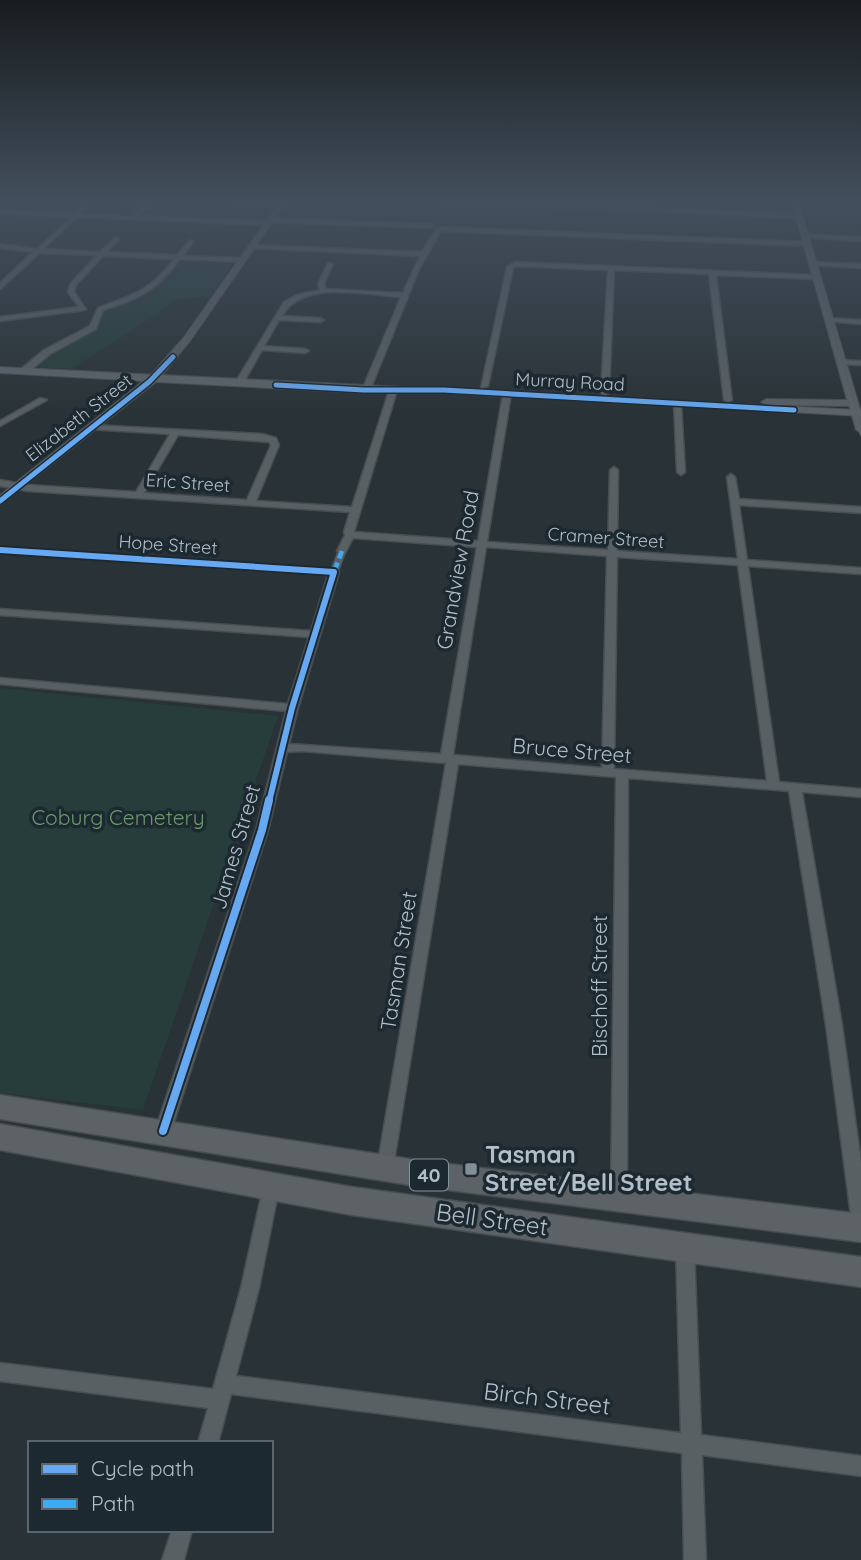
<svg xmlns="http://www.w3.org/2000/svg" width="861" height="1560" font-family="Quicksand,sans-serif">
<rect width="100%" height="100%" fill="#293236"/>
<!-- green -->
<path fill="#263d3b" d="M713,200L714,211L483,201V200Z
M185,261L232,264L212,295L174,300L159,313L71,369L36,367V364L52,351L89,334L99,324L105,308C146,294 150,300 177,262Z
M0,688L278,716L143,1110L0,1093Z"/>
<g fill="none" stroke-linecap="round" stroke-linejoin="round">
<!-- pedestrian casing -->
<g stroke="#474d51" stroke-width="2">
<path id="pedestrian" d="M339,549H342L346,551L338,572L337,574H331L330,572Z"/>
</g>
<!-- minor casing -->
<g stroke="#474d51" stroke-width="3">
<path id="minor" d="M89,200H95L81,214L133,216L147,200H153L139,216L267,221L269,218L431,224L434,226L431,228L269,222L267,225L77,217L43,249L100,252L116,237L119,239L107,252L177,255L190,240L193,242L183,256L241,258L244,260L241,262L180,259C157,290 140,299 103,310L96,329L50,354L27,373H21V369L44,350L90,326L98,308C134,294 149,292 174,259L103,256L76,285L74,292L86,309L85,310L0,321V317L79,307L68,292L71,283L97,255L40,253L0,289V283L33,252L0,248V244L37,249L71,217L0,214V210L75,213Z
M175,200L281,202L284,204L281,206L178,202Z
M332,200H385L445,203L484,200L799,214L802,216L799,218L484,204L447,206L444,204L335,202Z
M441,227L807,242L810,244L807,246L441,231L420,267L370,390L363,388L401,297C365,295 303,279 282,316L320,318L324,320L320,322L279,320L264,346L305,349L309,351L305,353L262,350L242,385H236L235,383L284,302L297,295L320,290L318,284L328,263L333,264L324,284L326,289L403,293L420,256L251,248L249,245L422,252L436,229Z
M804,234L861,237V241L802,237Z
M515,262L816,275L819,277L816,279L716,275L732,400L728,402L724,400L709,274L614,270L609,393L605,395L601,393L608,270L516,266L513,268L488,386L481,388L507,267Z
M812,262L861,264V268L810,265L809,264Z
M828,318L861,320V324L826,321V319Z
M838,360L861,361V365L841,364L837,362Z
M390,388L397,390L354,532L478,541L503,394L507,392L511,394L487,542L608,550L610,470L614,467L618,470L617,551L738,559L727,477L731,474L735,477L739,499L861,507V513L739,505L747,560L861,568V574L748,566L779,782L861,789V797L802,792L842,1025L861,1162V1231L855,1229L852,1223L826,1025L789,791L628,778L627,1197L625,1203L619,1205L613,1203L611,1197L616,777L458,764L393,1168L391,1173L385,1176L379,1173L377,1168L446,763L302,751L287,752L268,830L171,1131L169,1136L163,1138L157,1136L155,1131L256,830L286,711L0,684V678L288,704L309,637L0,615V609L311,631L328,575L0,553V547L338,570L339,572L298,708L289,744L441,754L477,547L353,538L345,553L342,554L337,551L345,535L344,532L350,512L28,491L0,486V480L28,485L136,492L170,434L89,429L88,427L92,425L262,434L276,438L279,445L256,501L352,507ZM178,435L269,442L271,445L247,500L144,493ZM486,547L607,556L602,768L453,755ZM617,557L738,565L767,781L614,769Z
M40,398L47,400L0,426V421Z
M674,402L681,404L685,472L681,475L677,472Z
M271,1180L277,1182L279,1188L259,1288L236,1376L681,1433L676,1247L679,1241L685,1238L691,1241L694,1247L701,1435L861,1456V1476L702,1455L706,1560H684L682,1453L231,1394L218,1443H198L208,1408L0,1381V1363L213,1389L241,1288L263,1188L265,1182Z
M172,1530H192L184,1560H162Z"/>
</g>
<!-- tertiary casing -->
<g stroke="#474d51" stroke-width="2">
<path id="tertiary" d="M281,200H288L190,341L158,380H150V376L184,337Z
M791,200H798L861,412V433L856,430L849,406L766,405L761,402L766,399L847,400Z"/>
</g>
<!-- secondary casing -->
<g stroke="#474d51" stroke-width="2">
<path id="secondary" d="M0,367C287,382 574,394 861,410V416L444,393H364L156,382L0,505V495L143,381L0,373Z"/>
</g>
<!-- trunk casing -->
<g stroke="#464d51" stroke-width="3">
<path id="trunk" d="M0,1095L416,1160L861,1214V1242L416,1186L0,1119Z
M0,1124L352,1187L861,1257V1287L352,1215L0,1150Z"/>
</g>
<!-- pedestrian -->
<use href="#pedestrian" fill="#596064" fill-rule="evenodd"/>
<!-- minor -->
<use href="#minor" fill="#596064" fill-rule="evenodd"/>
<!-- tertiary -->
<use href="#tertiary" fill="#596064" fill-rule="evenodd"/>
<!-- secondary -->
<use href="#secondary" fill="#5c646a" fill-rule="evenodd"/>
<!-- trunk -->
<use href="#trunk" fill="#5c6265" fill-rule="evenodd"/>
<!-- tram -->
<path stroke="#5c6368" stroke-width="2" d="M792,200L861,435"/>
<!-- quiet -->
<path stroke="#3fa9f5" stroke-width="4.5" stroke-dasharray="10 4.5" stroke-linecap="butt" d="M334,572L342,551"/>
<!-- cycleway-far2 casing -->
<g stroke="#1c2931" stroke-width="8">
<path id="cycleway-far2" d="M276,385L364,390H444L794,410
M0,501L149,382L173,357"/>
</g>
<!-- cycleway-far1 casing -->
<g stroke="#1c2931" stroke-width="10">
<path id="cycleway-far1" d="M0,550L334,572L292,708L269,802"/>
</g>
<!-- cycleway casing -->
<g stroke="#1c2931" stroke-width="12">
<path id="cycleway" d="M163,1131L262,830L269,800"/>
</g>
<!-- cycleway-far2 -->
<use href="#cycleway-far2" stroke="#66a8f1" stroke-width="5"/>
<!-- cycleway-far1 -->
<use href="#cycleway-far1" stroke="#66a8f1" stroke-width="6"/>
<!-- cycleway -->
<use href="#cycleway" stroke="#66a8f1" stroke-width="8"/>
</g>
<!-- sky -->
<linearGradient id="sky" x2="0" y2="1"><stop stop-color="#171c1e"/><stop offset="0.48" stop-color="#434f5d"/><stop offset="1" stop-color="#434f5d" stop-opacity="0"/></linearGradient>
<rect width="861" height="418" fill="url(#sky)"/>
<!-- markers -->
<rect fill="#828e95" stroke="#1c2931" stroke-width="2.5" x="464" y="1162" width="14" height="14" rx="3.5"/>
<g text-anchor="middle" stroke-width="7" stroke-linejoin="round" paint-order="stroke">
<!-- far-street labels -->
<g font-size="18" fill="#b2bfc8" stroke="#1c2931">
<text transform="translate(570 382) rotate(3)" y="6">Murray Road</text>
<text transform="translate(79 418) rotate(-38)" y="6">Elizabeth Street</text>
<text transform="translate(188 483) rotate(4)" y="6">Eric Street</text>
<text transform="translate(606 538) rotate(4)" y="6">Cramer Street</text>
<text transform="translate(168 545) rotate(4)" y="6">Hope Street</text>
</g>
<!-- shield labels -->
<rect fill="#1c2931" stroke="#85929b" stroke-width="2" x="410" y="1159.5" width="38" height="31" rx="5"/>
<g font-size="19" font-weight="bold" fill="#b2bfc8">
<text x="429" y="1182">40</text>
</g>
<!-- street labels -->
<g font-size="21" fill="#b2bfc8" stroke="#1c2931">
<text transform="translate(458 570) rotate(-80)" y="7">Grandview Road</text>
<text transform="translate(572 751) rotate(5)" y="7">Bruce Street</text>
<text transform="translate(236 847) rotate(-74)" y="7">James Street</text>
<text transform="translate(399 961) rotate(-81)" y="7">Tasman Street</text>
<text transform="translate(600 986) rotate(-90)" y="7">Bischoff Street</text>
</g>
<!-- park labels -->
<g font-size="21" fill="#69996a" stroke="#1c2931">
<text x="118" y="825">Coburg Cemetery</text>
</g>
<!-- near-poi labels -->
<g font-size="24" font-weight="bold" fill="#b2bfc8" stroke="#1c2931" text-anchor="start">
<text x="485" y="1163">Tasman<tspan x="485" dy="28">Street/Bell Street</tspan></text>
</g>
<!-- near-street labels -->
<g font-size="24" fill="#b2bfc8" stroke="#1c2931">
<text transform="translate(492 1220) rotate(8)" y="8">Bell Street</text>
<text transform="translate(547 1399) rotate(7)" y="8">Birch Street</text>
</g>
</g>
<!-- legend -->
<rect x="28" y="1441" width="245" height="91" fill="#1c2931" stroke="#58656d" stroke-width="2"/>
<rect x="42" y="1464" width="35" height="10" fill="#66a8f1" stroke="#58656d" stroke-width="2"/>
<text x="91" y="1476" font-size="21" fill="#b2bfc8">Cycle path</text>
<rect x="42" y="1499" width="35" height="10" fill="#3fa9f5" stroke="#58656d" stroke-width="2"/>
<text x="91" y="1511" font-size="21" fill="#b2bfc8">Path</text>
</svg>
